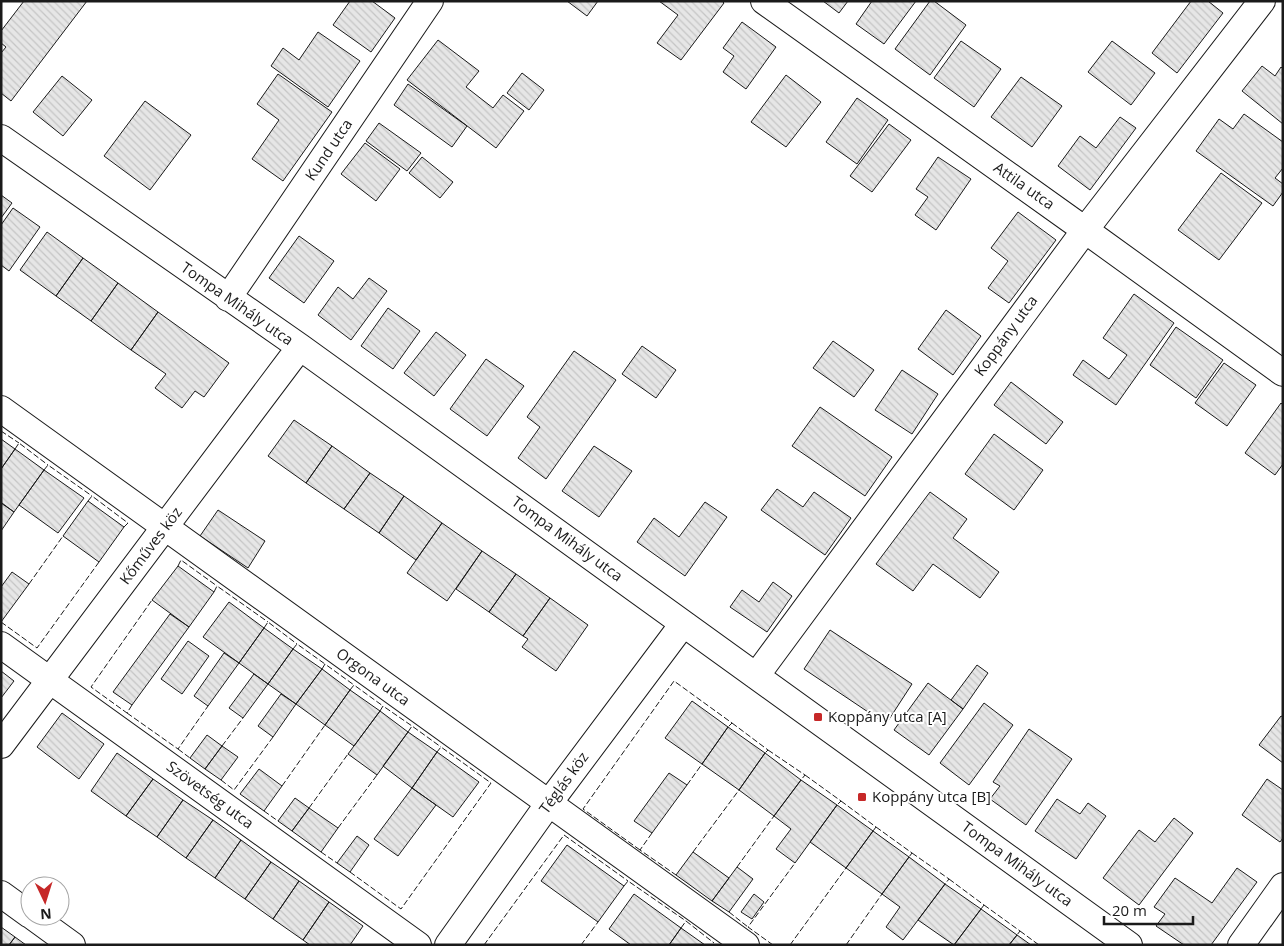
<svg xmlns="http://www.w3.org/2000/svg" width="1284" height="946" font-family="'Open Sans',sans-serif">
<defs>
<pattern id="building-back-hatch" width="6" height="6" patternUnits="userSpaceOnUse" patternTransform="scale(1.25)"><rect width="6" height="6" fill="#e6e6e6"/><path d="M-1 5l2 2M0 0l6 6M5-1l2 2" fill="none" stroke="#c5c5c5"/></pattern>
</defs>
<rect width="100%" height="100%" fill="#fff"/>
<!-- building -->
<path fill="url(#building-back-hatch)" stroke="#1a1a1a" d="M24,1H87L11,101L1,93V53L6,47L1,43V31Z
M350,1H372L395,18L371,52L333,25Z
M567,1H598L587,16Z
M659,1H722L724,3L681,60L657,43L678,15Z
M823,1H848L839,13Z
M872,1H916L884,44L856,24Z
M930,1H934L966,25L930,75L895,49Z
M1191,1H1208L1223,13L1177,73L1152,53Z
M742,22L776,47L746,89L723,72L734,56L723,48Z
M318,32L360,61L328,107L271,66L283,48L299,60Z
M438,40L479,71L466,87L493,108L503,95L524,111L496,148L407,80Z
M961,41L1001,69L974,107L934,78Z
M1112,41L1155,73L1131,105L1088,72Z
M1262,66L1275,76L1281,67L1283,69V124L1242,91Z
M522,73L544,90L529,110L507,93Z
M278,74L332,112L283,181L252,159L279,120L257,104Z
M786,75L821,102L786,147L751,122Z
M62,76L92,100L63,136L33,112Z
M1021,77L1062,106L1032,147L991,117Z
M408,84L467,126L452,147L394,105Z
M857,98L888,120L857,164L826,142Z
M145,101L191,135L150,190L104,156Z
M1244,114L1283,142V168L1275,178L1283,184V192L1273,206L1196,151L1219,119L1233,129Z
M1120,117L1136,128L1090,190L1058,166L1080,136L1096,148Z
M379,123L421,153L407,171L366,141Z
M889,124L911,140L872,192L850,176Z
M365,143L400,169L376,201L341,174Z
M422,157L453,182L440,198L409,173Z
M938,157L971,179L936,230L915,215L928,197L916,189Z
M1221,173L1262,203L1219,260L1178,230Z
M1,195L12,203L1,218Z
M13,208L40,227L9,271L1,265V225Z
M1018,212L1056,240L1009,303L988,288L1008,261L991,248Z
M47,232L83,258L56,296L20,270Z
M299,236L334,261L304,303L269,278Z
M83,258L118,283L91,321L56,296Z
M369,278L387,291L351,340L318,315L338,287L353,299Z
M118,283L158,312L131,350L91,321Z
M1134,294L1174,323L1116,405L1073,375L1083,360L1109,379L1127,355L1103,338Z
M388,308L420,331L393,369L361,346Z
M946,310L981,336L953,375L918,349Z
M158,312L229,363L204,397L195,391L182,408L155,388L166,374L131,350Z
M1176,327L1223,360L1196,398L1150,365Z
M436,332L466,355L434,396L404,373Z
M833,341L874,370L854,397L813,368Z
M642,346L676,370L656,398L622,374Z
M574,351L616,380L546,479L518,458L540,427L527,417Z
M486,359L524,386L487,436L450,409Z
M1224,363L1256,385L1227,426L1195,403Z
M902,370L938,394L912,434L875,410Z
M1011,382L1063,422L1046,444L994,405Z
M1281,403L1283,405V464L1275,475L1245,453Z
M820,407L892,457L865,496L792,446Z
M294,420L332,446L306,483L268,456Z
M994,434L1043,470L1014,510L965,474Z
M1,439L15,449L1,469Z
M332,446L370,473L344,509L306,483Z
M594,446L632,471L599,517L562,491Z
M15,449L44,470L14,512L1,503V469Z
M44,470L84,498L58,533L19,505Z
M370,473L404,496L379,533L344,509Z
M777,489L803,507L814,492L851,518L825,555L761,510Z
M930,492L967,519L953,538L999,572L980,598L933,564L913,591L876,564Z
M404,496L442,523L416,560L379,533Z
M88,501L124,527L99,562L63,536Z
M705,502L727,517L685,576L637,542L654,518L679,537Z
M2,503L14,512L1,531V504Z
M218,510L265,541L248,568L200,536Z
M442,523L482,551L447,601L407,573Z
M482,551L516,574L489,612L456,589Z
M178,566L214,592L189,627L152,600Z
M12,572L29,584L1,622V587Z
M516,574L550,598L523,636L489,612Z
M773,582L792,596L767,632L730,607L742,590L759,602Z
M550,598L588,625L556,671L522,647L528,639L523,636Z
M229,602L264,628L239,663L203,637Z
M170,614L189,627L132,705L113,692Z
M264,628L293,649L268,684L239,663Z
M830,630L912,684L886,724L804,669Z
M188,641L209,656L182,694L161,679Z
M293,649L322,669L296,704L268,684Z
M224,653L239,663L208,706L194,696Z
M977,665L988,673L963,709L951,700Z
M322,669L350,690L325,725L296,704Z
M1,671L14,681L1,698Z
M254,674L268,684L243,718L229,708Z
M928,683L963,709L929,755L894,730Z
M350,690L380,711L354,746L325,725Z
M281,694L296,704L273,737L258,726Z
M692,701L728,727L702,764L665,738Z
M984,703L1013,725L969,785L940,763Z
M380,711L408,732L377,775L348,754Z
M62,713L104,744L79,779L37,747Z
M1281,716L1283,717V763L1259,745Z
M728,727L765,753L739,790L702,764Z
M1029,729L1072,759L1026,825L990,799L1000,786L993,782Z
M408,732L437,752L412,788L383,766Z
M207,735L222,746L205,769L190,758Z
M222,746L238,757L221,780L205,769Z
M437,752L479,782L453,817L412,788Z
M117,753L153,779L126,816L91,791Z
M765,753L801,780L774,816L739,790Z
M259,769L282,786L264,811L240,794Z
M669,773L687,785L652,833L634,821Z
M153,779L183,800L157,837L126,816Z
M1267,779L1283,790V838L1280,842L1242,815Z
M801,780L837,805L795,863L776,849L791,829L774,816Z
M412,788L436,805L398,856L374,839Z
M295,798L309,808L292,831L278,821Z
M1057,799L1080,814L1088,803L1106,816L1076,859L1035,831Z
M183,800L213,820L186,858L157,837Z
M837,805L873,831L846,868L810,842Z
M309,808L338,828L321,852L292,831Z
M1174,818L1193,833L1139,905L1103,878L1139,830L1155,842Z
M213,820L241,840L215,878L186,858Z
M873,831L909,857L882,894L846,868Z
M357,836L369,845L350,872L337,863Z
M241,840L271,862L245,899L215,878Z
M567,845L624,886L598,922L541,881Z
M693,852L729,878L712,901L676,875Z
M909,857L945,884L903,940L886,927L900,907L882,894Z
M271,862L299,881L273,919L245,899Z
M737,867L753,879L729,912L712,901Z
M1237,868L1257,882L1211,945H1184L1156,926L1165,914L1154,907L1175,878L1212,903Z
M299,881L329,902L303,940L273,919Z
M945,884L981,909L954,945L918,920Z
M634,894L681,928L669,945H631L609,929Z
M754,894L764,902L752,919L741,912Z
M329,902L363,926L350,945H310L303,940Z
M981,909L1017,935L1009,945H954Z
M1,927L15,937L9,945H1Z
M681,928L705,945H669Z
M1017,935L1031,945H1009Z
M15,937L26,945H9Z"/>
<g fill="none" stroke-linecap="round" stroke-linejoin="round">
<!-- minor casing -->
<g stroke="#1a1a1a" stroke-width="28">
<path id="minor" d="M764,1L1085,230L1283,373
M1,138L300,347L1129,945
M228,298L430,1
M1,409L746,945
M1,645L418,945
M756,676L1085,230L1262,1
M1,745L300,347
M1,894L30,915
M32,916L72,945
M448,945L549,803L683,624
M1241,945L1283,886"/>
</g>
<!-- minor -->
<use href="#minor" stroke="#fff" stroke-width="26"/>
<!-- fence -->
<path stroke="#1a1a1a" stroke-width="1" stroke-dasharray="6 2.5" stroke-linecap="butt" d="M1,431L19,443
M15,449L19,443L48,465
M44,470L48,465L92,496
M88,501L92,496L128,523L124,527
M178,566L181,560L217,586
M29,584L63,536
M214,592L217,586L268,622
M1,622L37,648L99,562
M264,628L268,622L297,644
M293,649L297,644L325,664
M322,669L325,664L354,685
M350,690L354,685L383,706
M132,705L127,713L91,687L152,600
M380,711L383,706L412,726
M127,713L178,749L208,706
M732,723L768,750L765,753
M408,732L412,726L441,747
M222,746L243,718
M178,749L190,758
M768,750L805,775L801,780
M805,775L841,801L837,805
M221,780L234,790L273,737
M687,785L702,764
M282,786L325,725
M841,801L876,827L873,831
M309,808L348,754
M264,811L278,821
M876,827L912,853L909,857
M338,828L377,775
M652,833L640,850L676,875
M640,850L583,809L674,681L732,723L728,727
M321,852L337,863
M693,852L739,790
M912,853L949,879L945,884
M737,867L774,816
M350,872L401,909L491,783L441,747L437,752
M949,879L984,905L981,909
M624,886L628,881L686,921
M984,905L1020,931L1017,935
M729,912L748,927
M681,928L686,921L714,943
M1020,931L1039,945
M484,945L564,835L628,881
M581,945L598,922
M773,945L748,927L795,863
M790,945L846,868
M846,945L882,894"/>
</g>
<!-- markers -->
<g fill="#c62828" stroke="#fff" stroke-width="2">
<rect x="813" y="712" width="10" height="10" rx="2.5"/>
<rect x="857" y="792" width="10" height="10" rx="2.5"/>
</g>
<g text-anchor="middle" stroke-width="4" stroke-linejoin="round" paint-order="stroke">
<!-- street labels -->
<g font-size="15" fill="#1a1a1a" stroke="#fff">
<text transform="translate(329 150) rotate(-56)" y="5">Kund utca</text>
<text transform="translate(1024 186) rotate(35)" y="5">Attila utca</text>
<text transform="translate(237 304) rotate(35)" y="5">Tompa Mihály utca</text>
<text transform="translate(1006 336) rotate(-54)" y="5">Koppány utca</text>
<text transform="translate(567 539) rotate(36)" y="5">Tompa Mihály utca</text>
<text transform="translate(151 546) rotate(-53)" y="5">Kőműves köz</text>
<text transform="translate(373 677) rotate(36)" y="5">Orgona utca</text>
<text transform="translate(564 783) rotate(-54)" y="5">Téglás köz</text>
<text transform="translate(210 795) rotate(36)" y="5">Szövetség utca</text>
<text transform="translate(1017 864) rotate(36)" y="5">Tompa Mihály utca</text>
</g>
<!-- poi labels -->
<g font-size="15" fill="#1a1a1a" stroke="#fff" text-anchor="start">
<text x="828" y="722">Koppány utca [A]</text>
<text x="872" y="802">Koppány utca [B]</text>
</g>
</g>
<!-- border -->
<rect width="1284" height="946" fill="none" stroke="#1a1a1a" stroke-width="5"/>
<!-- north arrow -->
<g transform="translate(45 901) rotate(176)"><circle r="24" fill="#ffffff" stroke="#a3a3a3"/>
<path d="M0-4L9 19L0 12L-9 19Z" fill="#c62828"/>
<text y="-8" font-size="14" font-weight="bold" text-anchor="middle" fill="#1a1a1a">N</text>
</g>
<!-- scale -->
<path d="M1104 916v8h89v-8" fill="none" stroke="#1a1a1a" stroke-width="2.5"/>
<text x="1112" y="916" font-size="15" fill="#1a1a1a" stroke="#ffffff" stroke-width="4" paint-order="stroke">20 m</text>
</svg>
